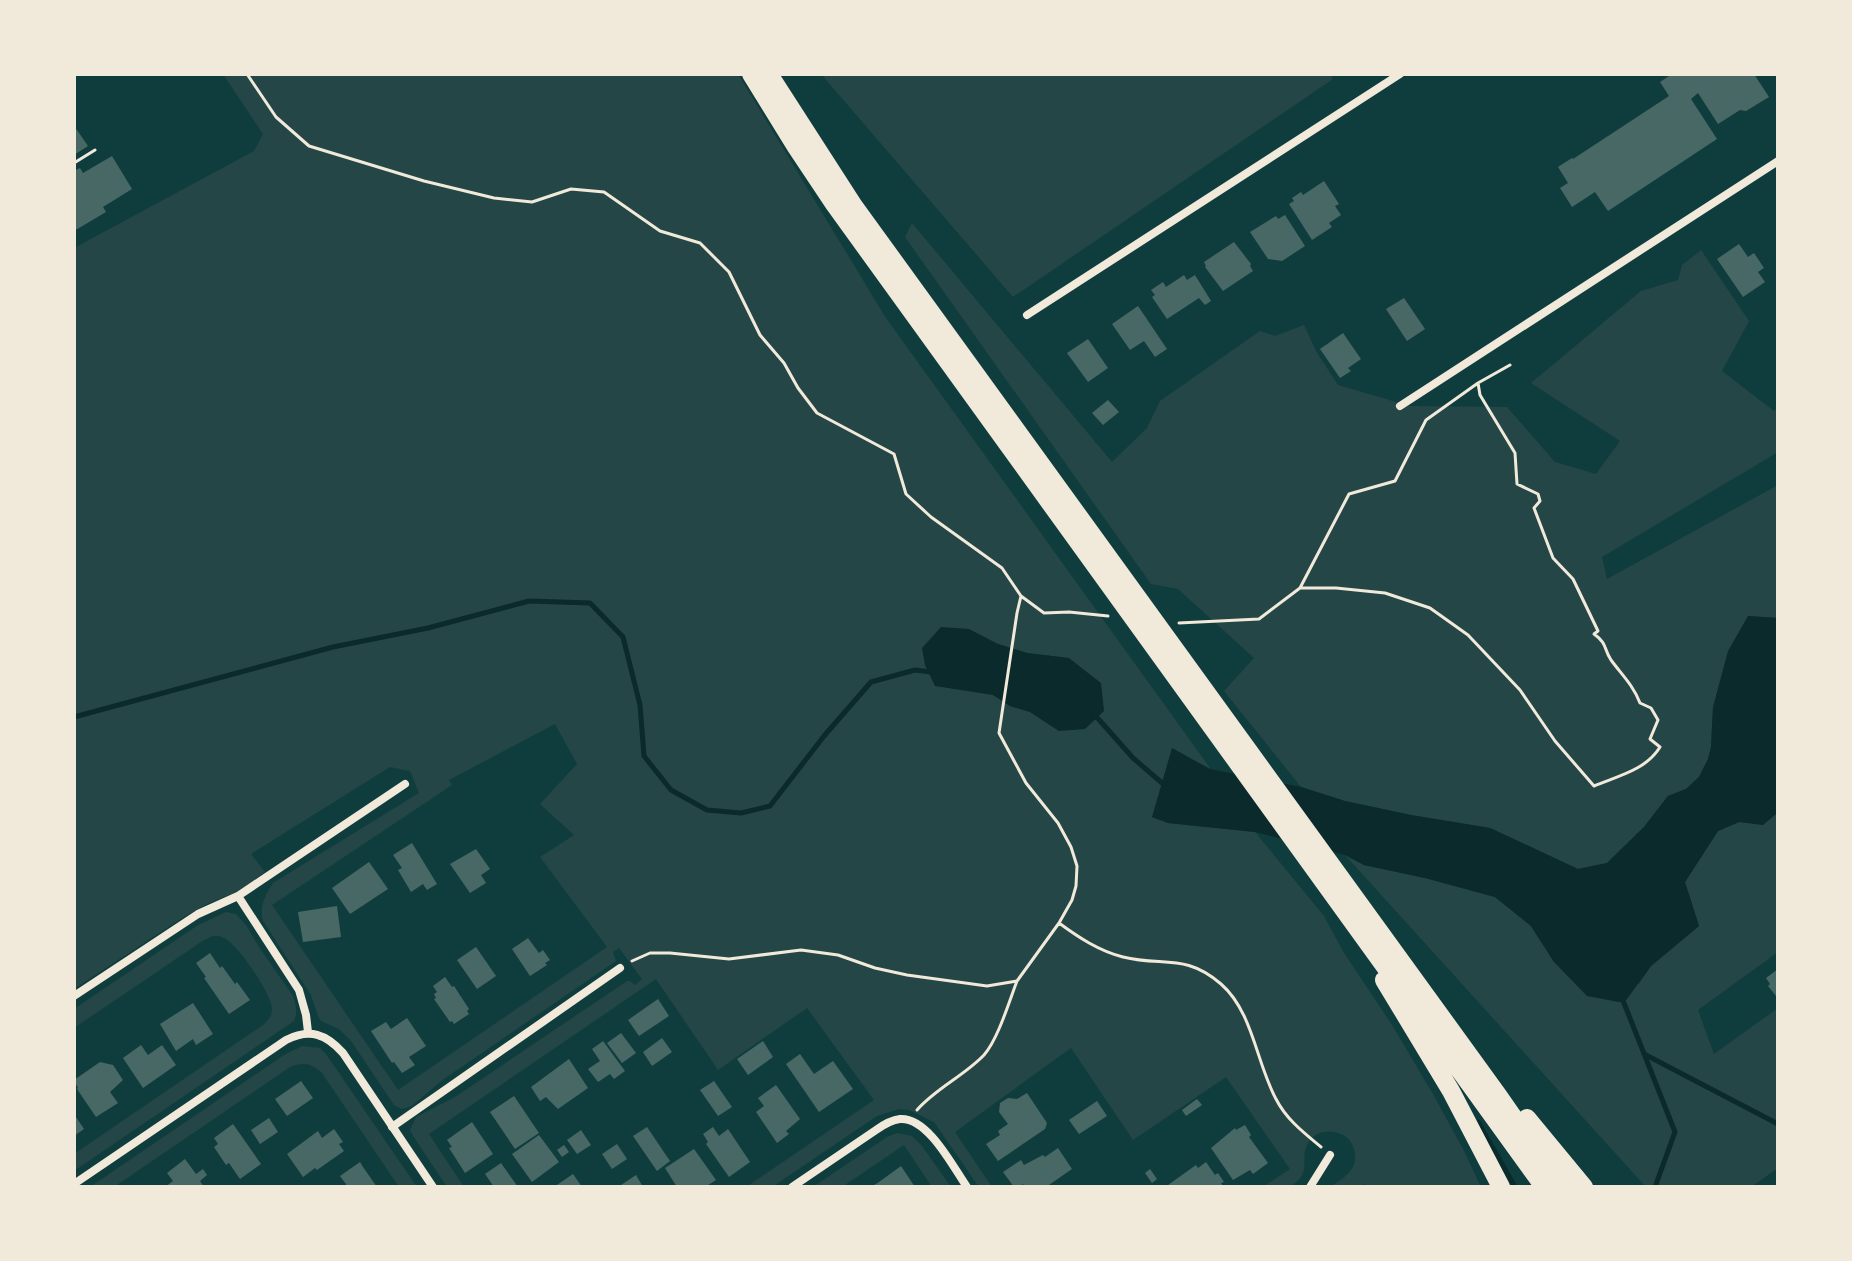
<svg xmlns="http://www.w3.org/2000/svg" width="1852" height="1261" font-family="'Noto Serif',serif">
<rect width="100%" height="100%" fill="#0f3d3e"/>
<!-- green -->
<path fill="#244646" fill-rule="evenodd" d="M223,74H738L886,318L1210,768L1152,817L1168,823L1255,832L1324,916L1344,953L1392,1025L1433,1094L1463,1149L1481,1187H1368L1365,1184L1360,1187H1330C1342,1179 1357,1171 1355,1154C1354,1145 1349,1137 1341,1134C1329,1129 1315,1131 1308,1143C1299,1158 1312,1171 1294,1184C1286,1190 1273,1187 1263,1187L1290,1169L1226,1077L1133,1140L1071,1048L955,1132L992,1187H979L934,1122L909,1110L899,1109L877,1116L772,1187H746L874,1100L807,1008L718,1070L656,979L429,1134L464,1187H447L415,1139L410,1130L416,1117L455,1097L627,981H630L635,985L642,979L619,948L613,952L616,961L441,1081L412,1106L402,1109L394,1105L351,1041L339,1029L321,1021L318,1016L311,995L263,921C259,907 265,895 273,883L419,793L410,771L390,767L251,854L265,872L237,892L209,903L182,918L74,989V248L254,151L263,134ZM998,644L1027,653L1069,658L1059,731L1030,712L1010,706L993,695ZM555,724L577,764L540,804L574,835L540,857L607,947L398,1090L272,905L452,785L449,780Z
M821,74H1330L1333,79L1013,297Z
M912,223L1112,462L1147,428L1160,401L1260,331L1275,336L1304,325L1316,351L1338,385L1410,406L1507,407L1555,462L1596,474L1620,441L1531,383L1641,291L1678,280L1682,265L1701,250L1749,321L1722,371L1774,411L1778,408V452L1602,557L1607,579L1778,485V618L1748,616L1713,707L1711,747L1708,759L1699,777L1686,789L1668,796L1644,827L1607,863L1578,869L1490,828L1411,815L1345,801L1301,787L1224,691L1254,658L1178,589L1151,584L905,237Z
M1778,808V952L1698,1010L1714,1054L1778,1008V1168L1751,1187H1646L1345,855L1364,865L1425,878L1495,897L1531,926L1554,962L1639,984L1651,966L1699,926L1685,882L1718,831L1739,822L1763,824L1776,814Z
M226,912L236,914L246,925L259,947L293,996C296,1005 298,1012 294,1021L74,1171V1154L263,1025C268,1020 272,1017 272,1009C272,994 236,941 222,937C215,934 211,937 204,940L74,1028V1009L198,925Z
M302,1046L320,1048L326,1054L417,1187H399L322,1073C311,1063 304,1062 290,1067L114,1187H90L284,1055Z
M897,1133L912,1136L922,1146L951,1187H932L904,1145L842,1187H813L887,1137Z"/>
<!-- water -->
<path fill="#0a2a2b" d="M1748,616L1778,618V808L1776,814L1763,825L1739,822L1718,831L1685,882L1699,926L1651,966L1624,1003L1587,996L1554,962L1531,926L1495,897L1425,878L1364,865L1345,855L1255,832L1168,823L1152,817L1172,748L1210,769L1301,787L1345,801L1411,815L1490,828L1578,869L1607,863L1644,827L1668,796L1686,789L1699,777L1708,759L1711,747L1713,707L1728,651Z
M941,627L969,629L998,644L1027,653L1069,658L1101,683L1104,711L1085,729L1059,731L1030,712L1010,706L993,695L935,686L925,665L922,648Z"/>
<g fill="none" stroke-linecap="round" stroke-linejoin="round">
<!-- stream -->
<path stroke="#0a2a2b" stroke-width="5" d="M1094,714L1133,758L1162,783L1166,784
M74,717L333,647L428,628L529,601L590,603L623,637L640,705L644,756L671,790L707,810L741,813L770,806L824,736L871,682L915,670L931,672
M1624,1003L1675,1132L1655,1187
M1644,1054L1778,1124
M1478,1122L1515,1187"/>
</g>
<!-- building -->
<path fill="#486865" d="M1672,74H1754L1769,97L1746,111L1740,110L1718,124L1698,93L1691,99L1717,139L1608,211L1595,192L1572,207L1560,188L1568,183L1558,167L1572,158L1573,159L1669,96L1660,82Z
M74,128L77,130L88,146L74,155Z
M112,156L132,189L103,207L106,212L74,231V171L80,168L83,173Z
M1324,181L1339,204L1335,206L1341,215L1329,223L1332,227L1312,240L1289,204L1294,201L1292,198L1301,192L1303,195Z
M1285,215L1305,246L1282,261L1268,259L1250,232L1276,216L1278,219Z
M1234,242L1251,264L1250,266L1253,271L1223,291L1205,267L1206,266L1204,262Z
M1739,244L1748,257L1754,253L1764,268L1758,272L1765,282L1743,297L1717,259Z
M1184,275L1187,280L1195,275L1211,301L1205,305L1199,298L1167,319L1152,297L1155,295L1151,290L1163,282L1166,287Z
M1404,298L1425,329L1407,341L1386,309Z
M1138,306L1167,349L1155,357L1144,341L1130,350L1112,324Z
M1343,333L1361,359L1348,368L1351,371L1340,378L1320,349Z
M1088,339L1108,368L1088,382L1067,353Z
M1108,400L1119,412L1103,425L1092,413Z
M412,843L437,884L427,890L423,884L411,892L398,870L402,868L393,855Z
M476,849L490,869L481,875L486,883L470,893L450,864Z
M369,862L388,889L350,914L332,888Z
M337,906L341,937L303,942L298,912Z
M528,938L539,953L543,950L550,960L545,963L547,965L530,976L512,949Z
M476,947L496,976L477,989L457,960Z
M210,953L220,968L222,966L235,984L237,982L250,1000L229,1014L204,978L206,977L196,963Z
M1778,969V995L1776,996L1768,986L1770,984L1766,978Z
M445,977L452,987L454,986L469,1009L467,1011L469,1014L454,1024L452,1021L450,1022L434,999L436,998L434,994L437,992L433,986Z
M658,999L669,1016L639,1036L628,1020Z
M193,1003L213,1034L196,1045L193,1039L176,1051L160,1024Z
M407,1018L426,1046L409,1057L415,1065L402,1073L394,1062L392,1063L371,1031L386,1022L391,1029Z
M621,1033L636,1053L622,1063L607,1043Z
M662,1038L672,1052L652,1066L643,1052Z
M603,1041L625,1071L614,1079L610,1074L598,1082L588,1069L600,1061L592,1049Z
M763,1041L773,1057L748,1075L737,1059Z
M141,1045L148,1055L162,1045L176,1065L143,1088L123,1058Z
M800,1054L814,1074L833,1061L853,1089L819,1112L786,1064Z
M569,1059L588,1088L558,1109L546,1097L540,1101L531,1087Z
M100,1062L113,1065L123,1080L110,1092L118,1103L96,1117L77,1089L78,1088L74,1080Z
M301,1081L313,1098L287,1116L275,1099Z
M714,1081L732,1107L718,1116L700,1090Z
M776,1085L800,1119L786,1131L789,1134L777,1143L756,1112L764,1106L758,1098Z
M1027,1093L1047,1123L1045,1129L998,1161L986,1144L1000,1135L998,1131L1008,1124L999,1112L1000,1103L1008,1098L1017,1099Z
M514,1096L539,1133L515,1149L490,1112Z
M1197,1099L1202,1105L1186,1116L1182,1110Z
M1097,1101L1107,1116L1079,1134L1069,1120Z
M74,1114L84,1129L74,1136Z
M269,1118L278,1132L260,1144L251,1130Z
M472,1122L493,1154L465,1173L449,1148L452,1147L447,1140Z
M233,1124L261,1164L240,1179L229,1163L226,1165L214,1147L218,1144L214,1138Z
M1245,1125L1251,1135L1249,1137L1268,1163L1253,1174L1250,1170L1233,1180L1211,1148L1235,1128L1236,1130Z
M647,1127L670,1161L657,1171L633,1136Z
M713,1127L719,1136L728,1129L750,1162L729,1177L706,1144L708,1142L703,1134Z
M334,1129L343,1142L339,1144L344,1151L317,1170L315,1168L303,1177L287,1154L318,1131L322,1138Z
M581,1130L591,1145L577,1154L567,1140Z
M539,1135L559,1162L532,1182L512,1154Z
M617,1144L627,1159L612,1169L602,1154Z
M564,1145L569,1152L562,1157L557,1150Z
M1058,1148L1072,1169L1046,1187H1025L1023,1184L1019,1187H1014L1003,1172L1021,1160L1024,1165L1043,1155L1045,1157Z
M694,1149L716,1180L705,1187H677L665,1168Z
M185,1159L196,1174L203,1169L207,1175L200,1181L204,1187H165L173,1181L167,1173Z
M360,1162L363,1167L377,1187H348L340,1176Z
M1206,1162L1215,1175L1218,1173L1224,1182L1221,1183L1224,1187H1169L1168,1185L1196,1165L1198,1168Z
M501,1163L518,1187H494L485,1174Z
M901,1166L915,1187H871L879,1182Z
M1150,1169L1157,1179L1152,1183L1145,1173Z
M573,1174L582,1187H554Z
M636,1175L643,1187H618Z"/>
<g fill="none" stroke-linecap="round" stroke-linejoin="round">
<!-- path -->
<path stroke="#f1e9da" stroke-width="3" d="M247,74L276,117L309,146L424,181L494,198L532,202L571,189L604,192L660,231L700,243L729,272L760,335L784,363L798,388L817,413L894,454L906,494L931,517L1002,568L1021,596
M74,163L95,150
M1300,588H1336L1385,593L1430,608L1468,635L1520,690L1555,741L1594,786C1618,776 1646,770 1660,747L1650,739L1658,720L1651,708L1640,703C1633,685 1622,675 1611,660C1603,648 1608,644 1594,634L1598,631L1573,579L1553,558L1534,508L1540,501L1538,494L1517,484L1515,453L1480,395L1478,383
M1108,616L1069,612L1044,613L1021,596L1017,613L999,733L1026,783L1058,823L1071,847L1077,866L1076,886L1072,900L1059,923C1078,937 1099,951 1123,957C1163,967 1185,953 1221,984C1253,1012 1256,1062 1276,1099C1286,1119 1304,1133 1321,1147
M1179,623L1259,619L1300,588L1349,494L1395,481L1426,420L1478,383L1510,365
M632,961L650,953H670L729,959L801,950L838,955L875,968L907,975L987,986L1017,981L1059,923
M917,1110C936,1088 964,1076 984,1055C998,1039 1009,1002 1017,981"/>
<!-- minor -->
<path stroke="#f1e9da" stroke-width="8" d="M1027,315L1400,74
M1400,406L1778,161
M238,896L299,990L306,1015L308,1032
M74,996L198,914L238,896L405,784
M392,1127L620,968
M74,1184L286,1040C310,1028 326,1034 343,1053L433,1187
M792,1187L876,1130C883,1125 891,1120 900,1119C928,1117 953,1167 967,1187
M1310,1187L1330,1155"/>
<!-- trunk -->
<path stroke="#f1e9da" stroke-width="18" d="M751,74L796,147L834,204L1544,1187
M769,74L854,206L1498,1095L1562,1187
M1384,980L1451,1091L1501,1187
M1527,1118L1584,1187"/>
</g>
<!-- border -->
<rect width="1852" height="1261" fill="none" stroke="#f1e9da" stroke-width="152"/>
</svg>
